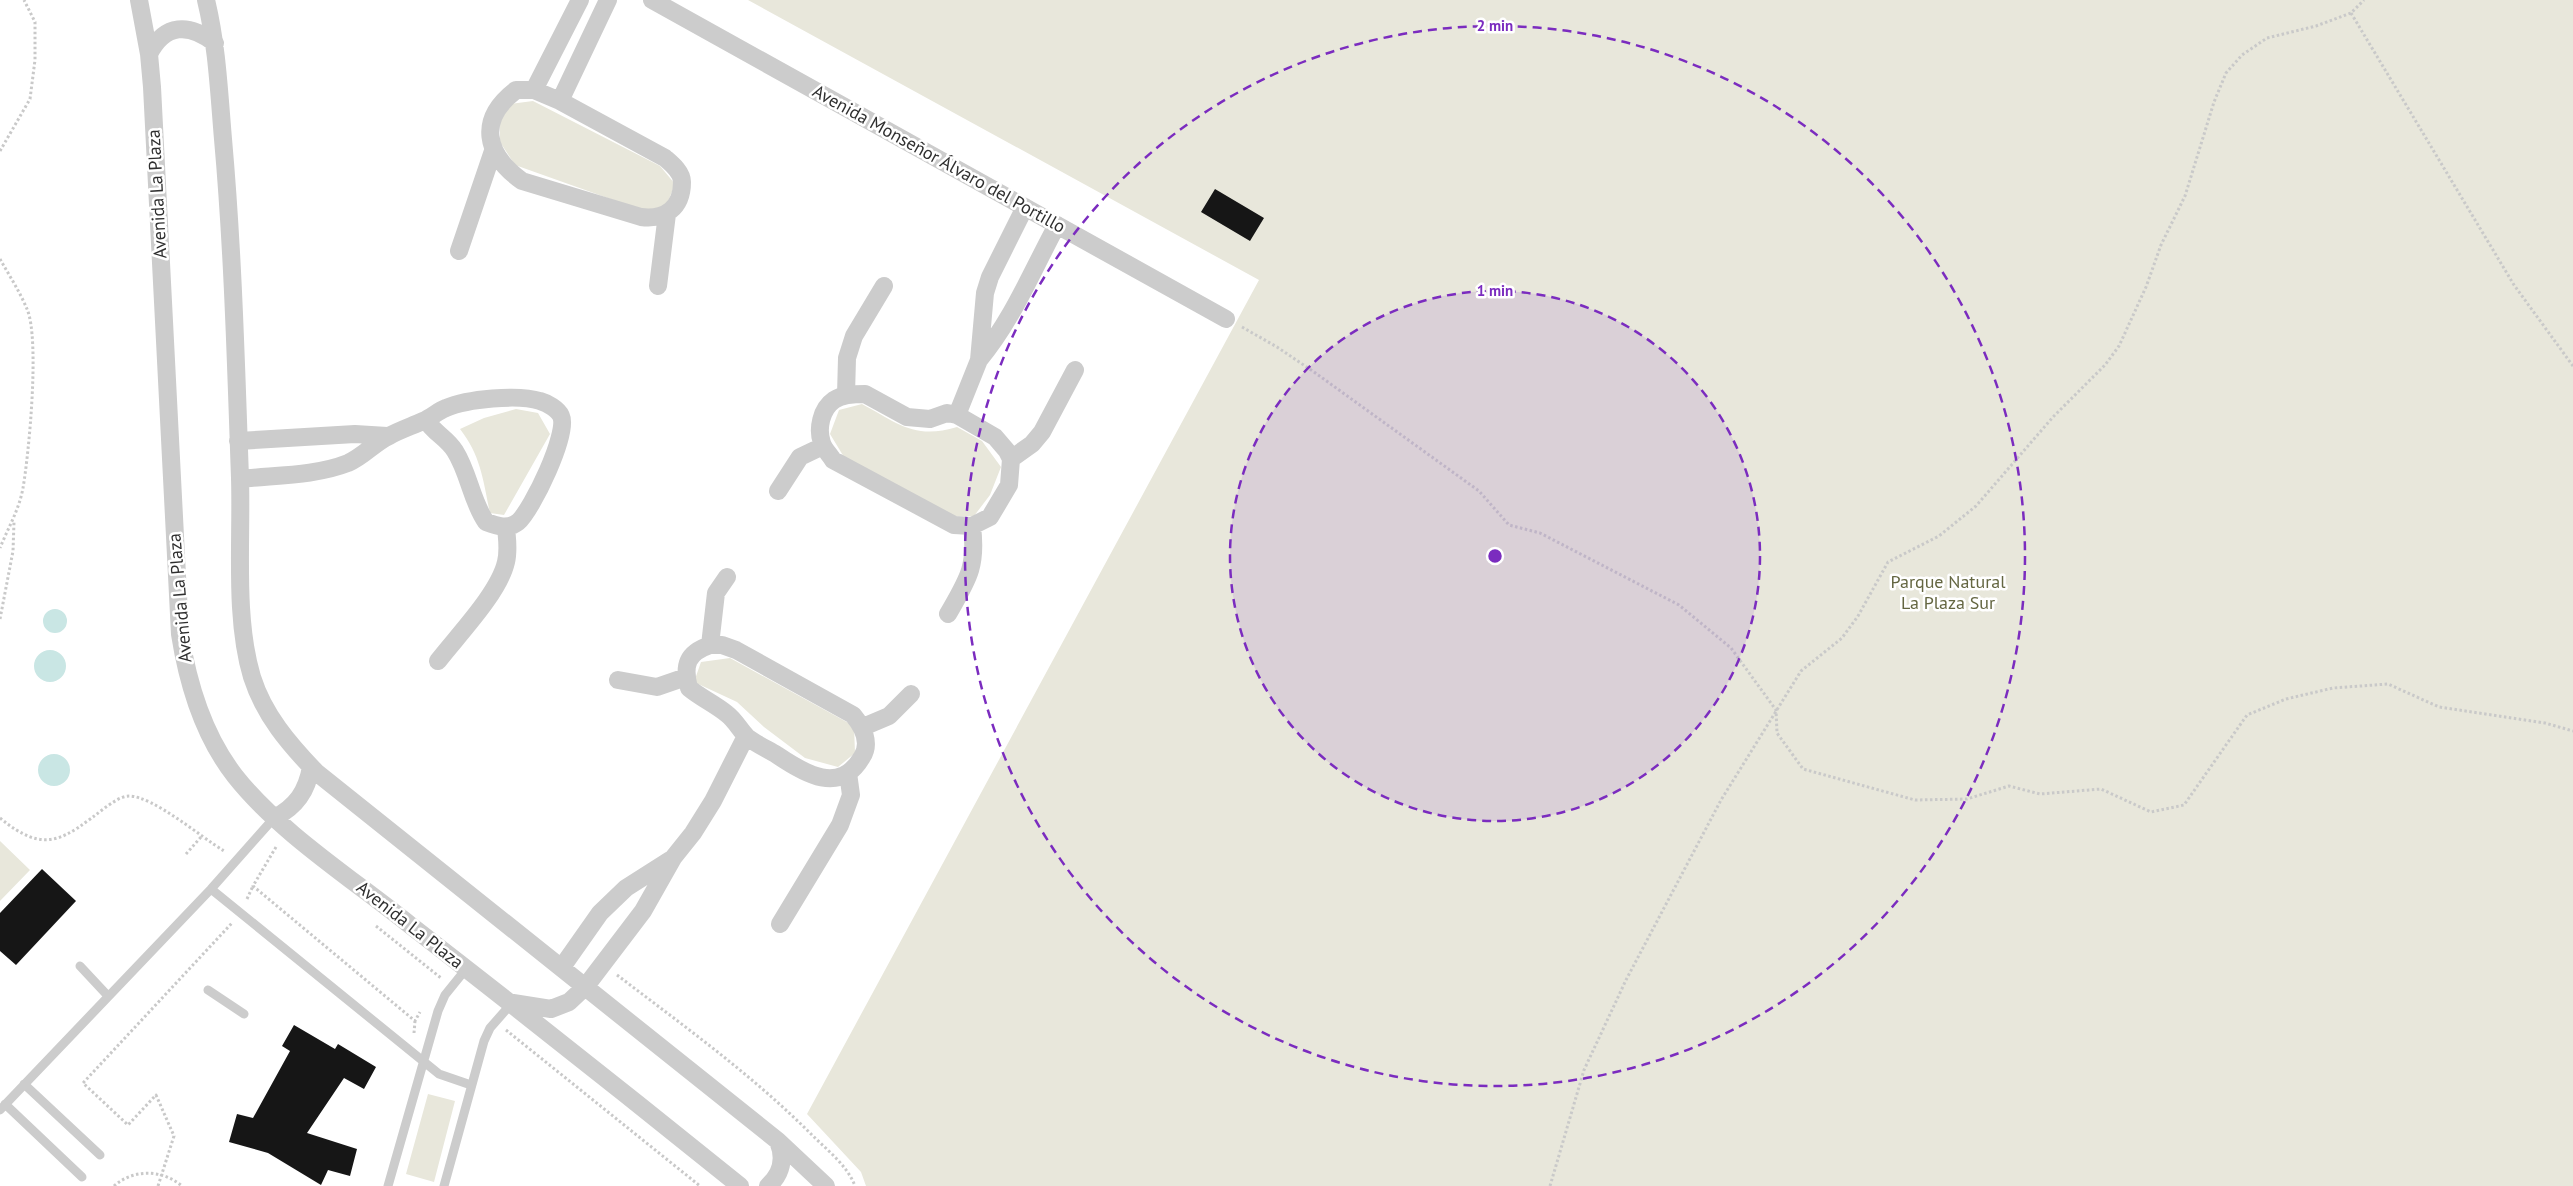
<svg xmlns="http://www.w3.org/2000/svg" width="2573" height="1186" font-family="'PT Sans',sans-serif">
<rect width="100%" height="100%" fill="#fff"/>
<!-- green -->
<path fill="#e8e7db" d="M748,0H2573V1186H866L861,1172L807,1114L1259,280Z
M533,101L660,166L675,184L665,209L647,212L515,165L500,142V122L510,104Z
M862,404C897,423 915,440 957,427L982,441L1001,467L990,495L974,516L942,517L847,462L830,434L839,410Z
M516,409L538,413L550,434L504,515L490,513C483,480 481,456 460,429L484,418Z
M730,658L854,726L855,753L838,767L805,758L764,727L737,702L694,682L701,662Z
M0,841L30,870L0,901Z
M428,1094L455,1101L434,1182L406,1174Z"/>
<!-- water -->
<path fill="#c9e6e4" d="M43 621a12 12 0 1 1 24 0a12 12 0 1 1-24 0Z
M34 666a16 16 0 1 1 32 0a16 16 0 1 1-32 0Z
M38 770a16 16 0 1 1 32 0a16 16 0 1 1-32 0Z"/>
<!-- building -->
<path fill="#161616" d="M1215,189L1264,218L1250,241L1201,212Z
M42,869L76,901L16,965L0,951V913Z
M294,1025L335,1049L338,1044L376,1067L364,1089L344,1078L307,1133L357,1149L350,1176L328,1170L321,1185L268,1153L229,1142L237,1114L253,1118L290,1051L282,1046Z"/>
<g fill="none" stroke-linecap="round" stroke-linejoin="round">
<!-- path -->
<path stroke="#c9c9c9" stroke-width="3" stroke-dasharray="2.5 2.5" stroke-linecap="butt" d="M2351,13L2514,285L2573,366
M0,151L30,99L35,60V22L24,0
M0,259C9,275 20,292 27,309C40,339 29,453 23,488C19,510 8,528 0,548
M1242,327L1277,347L1314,372L1479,491L1509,525L1540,533L1679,605L1731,648L1776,710L1777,733L1803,769L1915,800L1967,799L2009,786L2040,794L2101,789L2151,812L2184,805L2247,715L2286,699L2333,688L2388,684L2439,707L2545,723L2573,731
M0,619L13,551L14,522
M0,818C46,856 64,839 106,807C112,803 121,796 129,796C153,796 201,837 224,851
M276,847L253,886L415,1021L420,1012
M186,854L201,837
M247,899L253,886
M376,926L441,978
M617,975C684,1026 752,1075 811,1134C827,1150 847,1165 855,1186
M506,1030L700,1186
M414,1033L415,1021
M114,1186C133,1169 162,1169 182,1186
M158,1186L174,1136L156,1095L128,1125L83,1083L232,923
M1550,1186L1584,1070L1626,980L1721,800L1801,671L1842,638L1858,616L1888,562L1939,536L1976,506L2053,417L2105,365L2119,346L2146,287L2161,245L2185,196L2214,102L2226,73L2242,55L2267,38L2316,26L2351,13L2364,0"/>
<!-- lane -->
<path stroke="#ccc" stroke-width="9" d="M211,889L439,1074L471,1085
M80,966L108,996
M208,990L244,1014
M24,1084L100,1155
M5,1104L82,1177
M0,1110L211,889L274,818
M388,1186L438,1011L445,995L466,969
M444,1186L484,1041L490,1028L512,1003"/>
<!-- street -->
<path stroke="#ccc" stroke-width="18" d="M139,0L149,54L152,87L180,634C188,685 203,735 235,776C279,832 354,880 410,925C521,1011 631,1098 740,1186
M206,0C217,45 219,92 223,139C233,251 236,365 240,478C242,541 234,617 252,677C264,715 289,744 316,772L778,1141L826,1186
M652,0L1226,319
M149,54C165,23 189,23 215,43
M516,90H534L560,101L665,158C672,164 682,172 682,182C682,208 665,220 641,217L522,181C485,154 477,120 516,90Z
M534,90L580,0
M560,101L608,0
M459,251L493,151
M658,286L667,214
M979,360C1013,319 1032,271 1057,225
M865,394L907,417L930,419L947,413L957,415L995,437L1007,451L1011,459L1009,485L990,517L972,526L954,525L833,460C830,455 824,449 822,443C817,429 821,409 834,400C843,394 855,394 865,394Z
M846,395L847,358L854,336L884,286
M957,415L979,360L985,293L990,277L1025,207
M238,441L355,434L387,436
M1011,459L1032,444L1042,432L1075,370
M240,479C275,475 315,476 348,463C364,456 374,443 389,436C400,430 412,426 423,421C432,417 438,411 446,408C467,399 518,394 540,401C547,403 558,409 561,416C569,433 532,510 518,522C508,530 497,526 486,522C471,500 469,473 455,451C447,438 434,433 426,420
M778,491L800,457L823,446
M948,614C968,579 977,567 972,526
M710,645H722L736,650L853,715C863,727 871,743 862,757C840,795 805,774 777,755C767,749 756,744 747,737C740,730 735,720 727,714C715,704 701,698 689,688C683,665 687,653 710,645Z
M710,645L716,593L727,577
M438,661C458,635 499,593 506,562C509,550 507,539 506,527
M618,680L657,687L686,677
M863,727L889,716L911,694
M274,818C296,807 307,791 311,767
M780,924L840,825L851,795L848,773
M562,967L600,913L626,888L670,860
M513,1003L551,1009L569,1002L586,986L643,911L673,858L693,833L713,801L746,736
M768,1186C782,1174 785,1158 778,1141"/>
</g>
<!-- distance rings -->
<circle cx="1495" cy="556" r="265" fill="#7b2cbf" fill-opacity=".12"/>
<g fill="none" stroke="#7b2cbf" stroke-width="2.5" stroke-dasharray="9 6">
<circle cx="1495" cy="556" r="265"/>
<circle cx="1495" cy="556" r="530"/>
</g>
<g text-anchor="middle" stroke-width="5" stroke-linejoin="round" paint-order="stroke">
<!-- street labels -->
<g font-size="18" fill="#2f2f2f" stroke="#fff">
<text transform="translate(939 159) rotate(29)" y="6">Avenida Monseñor Álvaro del Portillo</text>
<text transform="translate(157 194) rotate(-93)" y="6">Avenida La Plaza</text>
<text transform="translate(180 598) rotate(-95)" y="6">Avenida La Plaza</text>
<text transform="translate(410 925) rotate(38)" y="6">Avenida La Plaza</text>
</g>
<!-- park labels -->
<g font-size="18" fill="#646641" stroke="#fff">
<text x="1948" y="588">Parque Natural<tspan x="1948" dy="21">La Plaza Sur</tspan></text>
</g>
</g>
<circle cx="1495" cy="556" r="8" fill="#7b2cbf" stroke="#fff" stroke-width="2.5"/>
<g font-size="15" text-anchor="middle" font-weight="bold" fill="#7b2cbf" stroke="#fff" stroke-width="5" stroke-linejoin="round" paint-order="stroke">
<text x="1495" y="31">2 min</text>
<text x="1495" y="296">1 min</text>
</g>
</svg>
